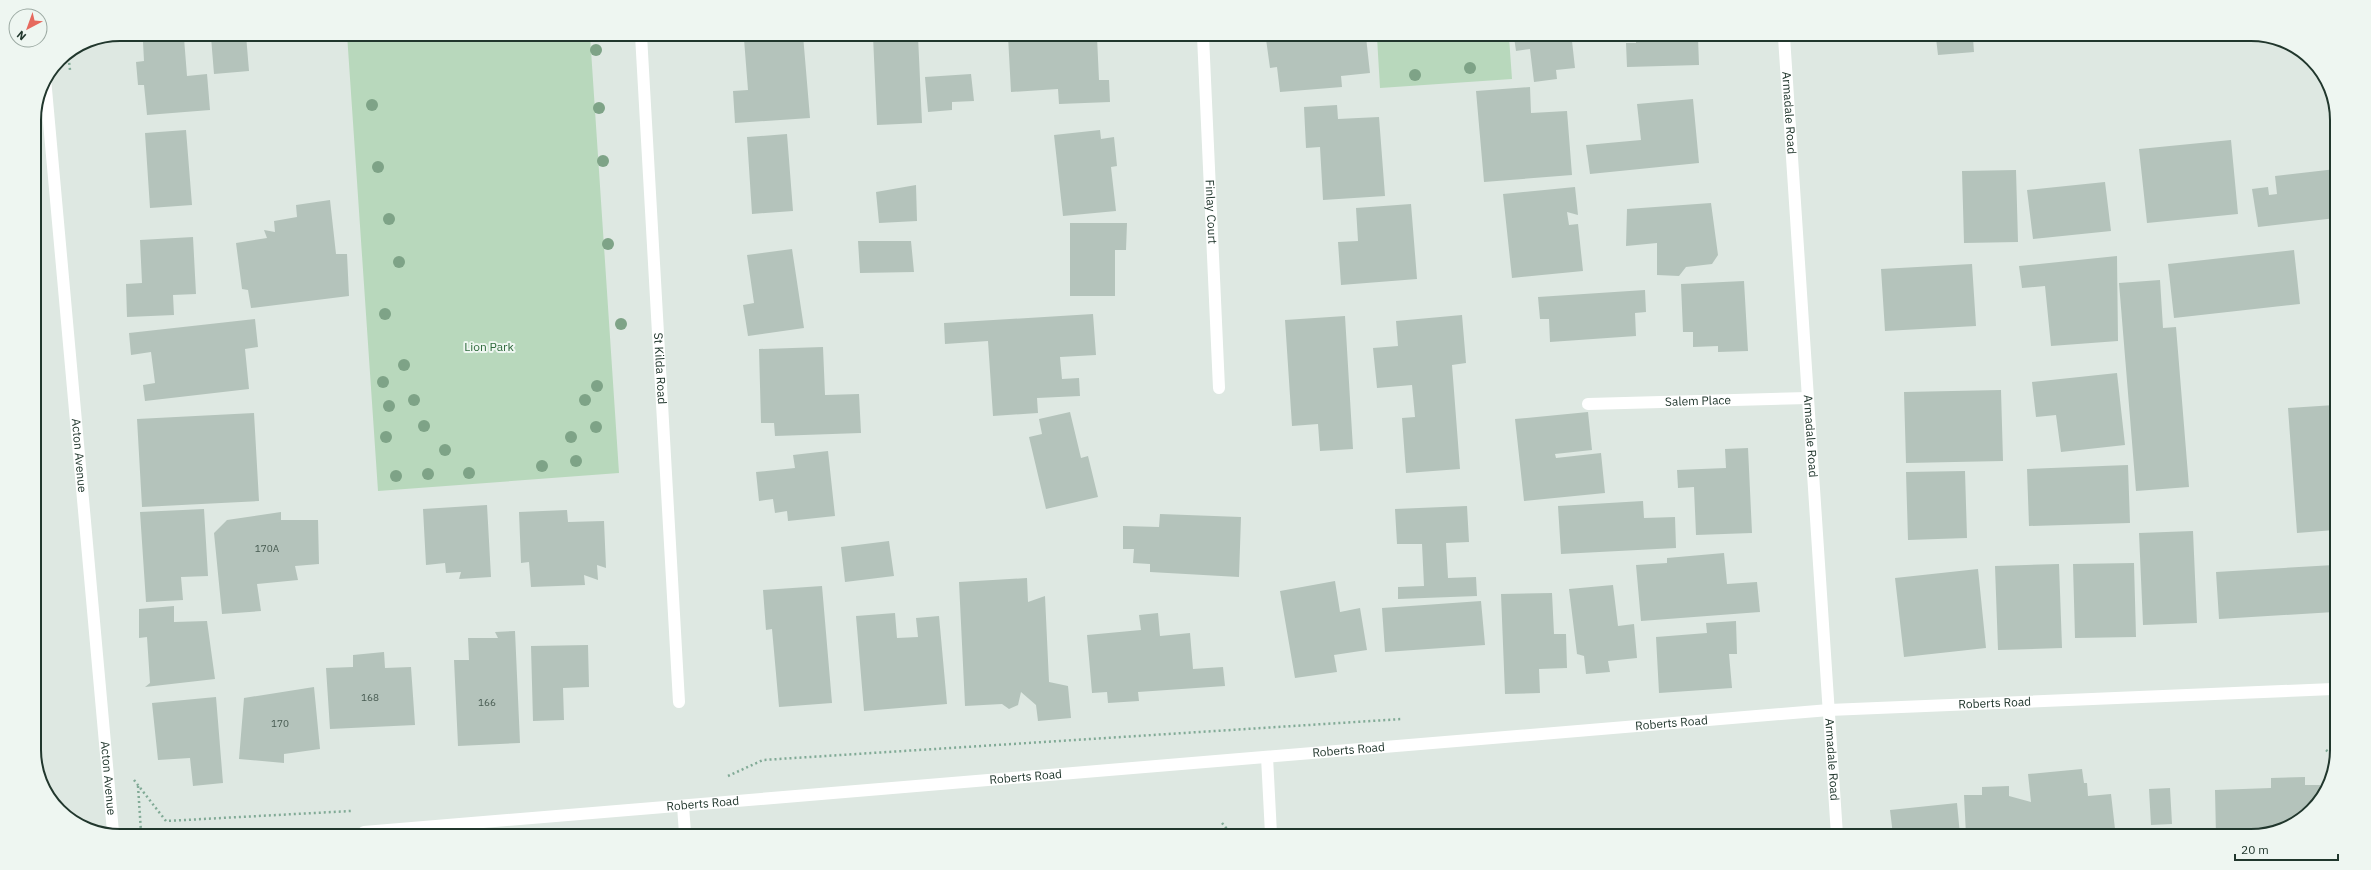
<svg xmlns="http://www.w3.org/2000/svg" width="2371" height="870" font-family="'IBM Plex Sans',sans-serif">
<rect width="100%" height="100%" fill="#dee8e2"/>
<!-- green -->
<path fill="#b8d8bc" d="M347,34L590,35L619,473L378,491Z
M1377,37H1509L1512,79L1380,88Z"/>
<!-- building -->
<path fill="#b4c3bb" d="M246,35L249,71L214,74L211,37Z
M803,35L810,118L735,123L733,91L748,90L744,39Z
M873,36H918L922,123L877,125Z
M1008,36H1058V38L1097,37L1099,80H1109L1110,102L1059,104L1058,89L1011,92Z
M1291,36L1366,37L1370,73L1341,76L1342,87L1280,92L1277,67L1270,68L1266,39Z
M1514,37H1561V42L1572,41L1575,68L1556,70L1557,79L1534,82L1530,49L1516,51Z
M1636,37H1698L1699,65L1627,67L1626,43H1636Z
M184,38L187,76L207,74L210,110L147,115L144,85H138L136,62L144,61L143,42Z
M1936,38H1973L1974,52L1938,55Z
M2013,38H2041L2042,39L2013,42Z
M971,74L974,101L952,102V110L928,112L925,77Z
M1530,87L1531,113L1567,111L1572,175L1484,182L1476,91Z
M1693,99L1699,163L1590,174L1586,145L1641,140L1637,104Z
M1337,105L1338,119L1379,117L1385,196L1323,200L1320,147L1306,148L1304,107Z
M186,130L192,205L150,208L145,133Z
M1100,130L1101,139L1114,137L1117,166L1111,167L1116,211L1063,216L1054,135Z
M787,134L793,211L752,214L747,137Z
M2231,140L2238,214L2147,223L2139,149Z
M2336,169V218L2258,227L2252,189L2268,187L2269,195L2277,194L2275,176Z
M2016,170L2018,242L1964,243L1962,171Z
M2105,182L2111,231L2033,239L2027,190Z
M916,185L917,221L879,223L876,192Z
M1575,187L1578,215L1567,212L1569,225L1578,224L1583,271L1512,278L1503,194Z
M330,200L336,254H347L349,296L251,308L248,290L242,289L236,243L267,238L264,230L275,232L274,221L297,217L296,205Z
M1711,203L1718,255L1712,264L1686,267L1679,276L1657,275V243L1626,246L1627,209Z
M1411,204L1417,279L1341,285L1338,242L1358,241L1356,208Z
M1070,223H1127L1126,250H1115V296H1070Z
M193,237L196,294L173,295L174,315L127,317L126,284L142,283L140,240Z
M858,241H911L914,272L860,273Z
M792,249L804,328L748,336L743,305L754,303L747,255Z
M2294,250L2300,304L2174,318L2168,264Z
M2117,256L2118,341L2051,346L2045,286L2022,288L2019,266Z
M1972,264L1976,326L1885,331L1881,269Z
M2160,280L2163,328L2176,327L2189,487L2136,491L2119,283Z
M1744,281L1748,351L1718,352V346L1693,347V332H1683L1681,284Z
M1645,290L1646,312L1635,313L1636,336L1550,342L1549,319H1540L1538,297Z
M1093,314L1096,355L1060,357L1062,379L1079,378L1080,396L1037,398L1038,413L993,416L988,341L945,344L944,323Z
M1462,315L1466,363L1452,365L1460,469L1406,473L1402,418L1415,417L1412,385L1377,388L1373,348L1398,346L1396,321Z
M1345,316L1353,449L1320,451L1318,424L1292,426L1285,320Z
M255,319L258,347L245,349L249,389L145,401L143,385L155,383L151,352L131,355L129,333Z
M823,347L825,395L859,394L861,433L775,436L774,423H761L759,349Z
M2117,373L2125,445L2061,452L2056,415L2036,417L2032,382Z
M2001,390L2003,461L1906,463L1904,392Z
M2335,405L2334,530L2297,533L2288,408Z
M1070,412L1081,458L1088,456L1098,497L1046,509L1029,437L1042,434L1039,419Z
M1588,412L1592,450L1555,454L1556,458L1601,453L1605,493L1524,501L1515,419Z
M254,413L259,501L142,507L137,419Z
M1748,448L1752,533L1696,535L1694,487L1678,488L1677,470L1726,468L1725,449Z
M828,451L835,516L788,521L787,511L775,513L773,499L759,501L756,472L795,468L793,455Z
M2128,465L2130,523L2029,526L2027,469Z
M1965,471L1967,538L1908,540L1906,472Z
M1643,501L1644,518L1675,517L1676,548L1561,554L1558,506Z
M487,505L491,577L459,579L461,572L446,573L445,563L426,565L423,509Z
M1467,506L1469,542L1446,543L1448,578L1476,577L1477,596L1398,599V587L1424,586L1422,544H1397L1395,509Z
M204,509L208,576L181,577L183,600L146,602L140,512Z
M567,510L568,522L604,521L606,568L597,565L598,580L584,575L585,585L531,587L529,562L521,563L519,512Z
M281,512V520H318L319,564L295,566L298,580L257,584L261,611L222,614L214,533L227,520Z
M1160,514L1241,517L1239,577L1150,572V564L1133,563L1134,549H1123V526L1159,527Z
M2193,531L2197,623L2143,625L2139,533Z
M889,541L894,576L845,582L841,547Z
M1724,553L1727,584L1757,582L1760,612L1641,621L1636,565L1667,563V558Z
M2134,563L2136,637L2075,638L2073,564Z
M2059,564L2062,648L1998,650L1995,566Z
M2334,565V612L2219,619L2216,572Z
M1978,569L1986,648L1904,657L1895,578Z
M1027,578L1028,602L1045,596L1049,682L1068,686L1071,718L1038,721L1036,705L1021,692L1018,705L1009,709L1002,704L965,706L959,582Z
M1335,581L1340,612L1360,608L1367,650L1334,655L1337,672L1295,678L1280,591Z
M1613,585L1618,626L1634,624L1637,658L1608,661L1610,672L1586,674L1584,656L1577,654L1569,589Z
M822,586L832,703L779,707L772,629L766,630L763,590Z
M1552,593L1554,634H1566L1567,668L1539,669L1540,693L1505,694L1501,594Z
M1481,601L1485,645L1385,652L1382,608Z
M174,606V622L207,621L215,679L145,687L150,683L147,637L139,638V609Z
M895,613L897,638L918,637L916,618L939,616L947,704L864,711L856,616Z
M1158,613L1160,636L1190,633L1193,669L1223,667L1225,686L1138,692L1139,701L1108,703L1107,692L1092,693L1087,635L1141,630L1139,615Z
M1736,621L1737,654H1729L1732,688L1659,693L1656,637L1707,633L1706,623Z
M515,631L520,743L458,746L454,660H469L468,638H498L495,632Z
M588,645L589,687L563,688L564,720L533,721L531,646Z
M384,652L385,668L411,667L415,725L330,729L326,668L353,667V655Z
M314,687L320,749L284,754V763L239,759L244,698Z
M216,697L223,783L193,786L190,758L158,760L152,703Z
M2082,769L2084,783H2087L2088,796L2111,794L2115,829H2111L2112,836H2034L2033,830H2030V836L1966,835L1964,795H1982V787L2009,786V796L2031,802L2028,774Z
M2305,777V785H2320L2321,794L2303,818L2251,836H2216L2215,790L2271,788V778Z
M2170,788L2172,824L2151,825L2149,789Z
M1957,803L1960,835H1893L1890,810Z"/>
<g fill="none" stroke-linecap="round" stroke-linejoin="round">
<!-- path -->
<path stroke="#81aa96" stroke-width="2.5" stroke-dasharray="2 3" stroke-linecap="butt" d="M68,53L70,70
M2326,750L2333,756
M728,776L763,760L1402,719
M134,780L166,821L351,811
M138,786L141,832
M1222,823L1231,834"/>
<!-- minor -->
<g stroke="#fff" stroke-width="12">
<path id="s1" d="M641,35L679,702"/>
<path id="s2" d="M1203,36L1219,388"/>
<path id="s3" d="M1784,37L1837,835"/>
<path id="s4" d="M45,78L113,832"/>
<path id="s5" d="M1588,404L1808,398"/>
<path d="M1267,757L1271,834"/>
<path d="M683,806L685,833"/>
<path id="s6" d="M364,832L1829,710L2333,689"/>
</g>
</g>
<!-- trees -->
<g fill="#7ea387">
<circle cx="596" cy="50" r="6"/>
<circle cx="1470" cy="68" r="6"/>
<circle cx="1415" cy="75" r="6"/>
<circle cx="372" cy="105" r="6"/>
<circle cx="599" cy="108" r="6"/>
<circle cx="603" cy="161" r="6"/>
<circle cx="378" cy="167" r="6"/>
<circle cx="389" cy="219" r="6"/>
<circle cx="608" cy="244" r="6"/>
<circle cx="399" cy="262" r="6"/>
<circle cx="385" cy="314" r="6"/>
<circle cx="621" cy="324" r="6"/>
<circle cx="404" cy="365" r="6"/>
<circle cx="383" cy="382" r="6"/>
<circle cx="597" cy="386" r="6"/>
<circle cx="414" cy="400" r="6"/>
<circle cx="585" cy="400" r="6"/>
<circle cx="389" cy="406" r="6"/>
<circle cx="424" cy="426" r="6"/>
<circle cx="596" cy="427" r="6"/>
<circle cx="386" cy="437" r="6"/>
<circle cx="571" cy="437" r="6"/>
<circle cx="445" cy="450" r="6"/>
<circle cx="576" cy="461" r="6"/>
<circle cx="542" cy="466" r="6"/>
<circle cx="469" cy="473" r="6"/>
<circle cx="428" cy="474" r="6"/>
<circle cx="396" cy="476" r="6"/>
</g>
<g text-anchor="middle" stroke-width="4" stroke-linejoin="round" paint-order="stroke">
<!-- number labels -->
<g font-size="10" fill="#465a50">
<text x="267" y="552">170A</text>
<text x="370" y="701">168</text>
<text x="487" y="706">166</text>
<text x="280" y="727">170</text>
</g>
<!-- street labels -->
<g font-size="12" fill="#21372d" stroke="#eef6f1">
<text dy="4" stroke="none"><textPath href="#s3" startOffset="76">Armadale Road</textPath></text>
<text dy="4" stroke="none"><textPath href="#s2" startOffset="176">Finlay Court</textPath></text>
<text dy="4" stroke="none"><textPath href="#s1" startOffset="334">St Kilda Road</textPath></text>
<text dy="4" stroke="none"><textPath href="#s5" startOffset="110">Salem Place</textPath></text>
<text dy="4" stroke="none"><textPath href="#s3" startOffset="400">Armadale Road</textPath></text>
<text dy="4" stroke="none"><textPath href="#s4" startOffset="379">Acton Avenue</textPath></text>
<text dy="4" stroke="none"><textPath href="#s6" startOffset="1636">Roberts Road</textPath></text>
<text dy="4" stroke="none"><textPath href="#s6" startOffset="1312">Roberts Road</textPath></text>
<text dy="4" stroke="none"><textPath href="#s6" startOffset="988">Roberts Road</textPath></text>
<text dy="4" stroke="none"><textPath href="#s3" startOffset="724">Armadale Road</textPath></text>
<text dy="4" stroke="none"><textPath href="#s6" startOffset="664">Roberts Road</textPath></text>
<text dy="4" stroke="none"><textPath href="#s4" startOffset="703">Acton Avenue</textPath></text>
<text dy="4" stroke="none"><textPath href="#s6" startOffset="340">Roberts Road</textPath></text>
</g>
<!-- park labels -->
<g font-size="12" fill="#2f6a3c" stroke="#eef6f1">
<text x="489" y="351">Lion Park</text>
</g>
</g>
<!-- crop -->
<path d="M0 0H2371V870H0ZM120 41H2251A79 79 0 0 1 2330 120V750A79 79 0 0 1 2251 829H120A79 79 0 0 1 41 750V120A79 79 0 0 1 120 41Z" fill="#eef6f1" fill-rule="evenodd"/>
<path fill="none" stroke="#21372d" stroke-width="2" d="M120 41H2251A79 79 0 0 1 2330 120V750A79 79 0 0 1 2251 829H120A79 79 0 0 1 41 750V120A79 79 0 0 1 120 41Z"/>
<!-- north arrow -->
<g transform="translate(28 28) rotate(221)"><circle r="19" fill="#eef6f1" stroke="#9caaa3"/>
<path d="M0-3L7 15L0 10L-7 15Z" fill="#e6695e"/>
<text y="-6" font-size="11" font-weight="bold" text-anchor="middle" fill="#21372d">N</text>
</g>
<!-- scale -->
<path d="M2235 854v6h103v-6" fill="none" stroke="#21372d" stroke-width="2"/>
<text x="2241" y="854" font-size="12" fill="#21372d" stroke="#eef6f1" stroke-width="3" paint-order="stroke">20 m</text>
</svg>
